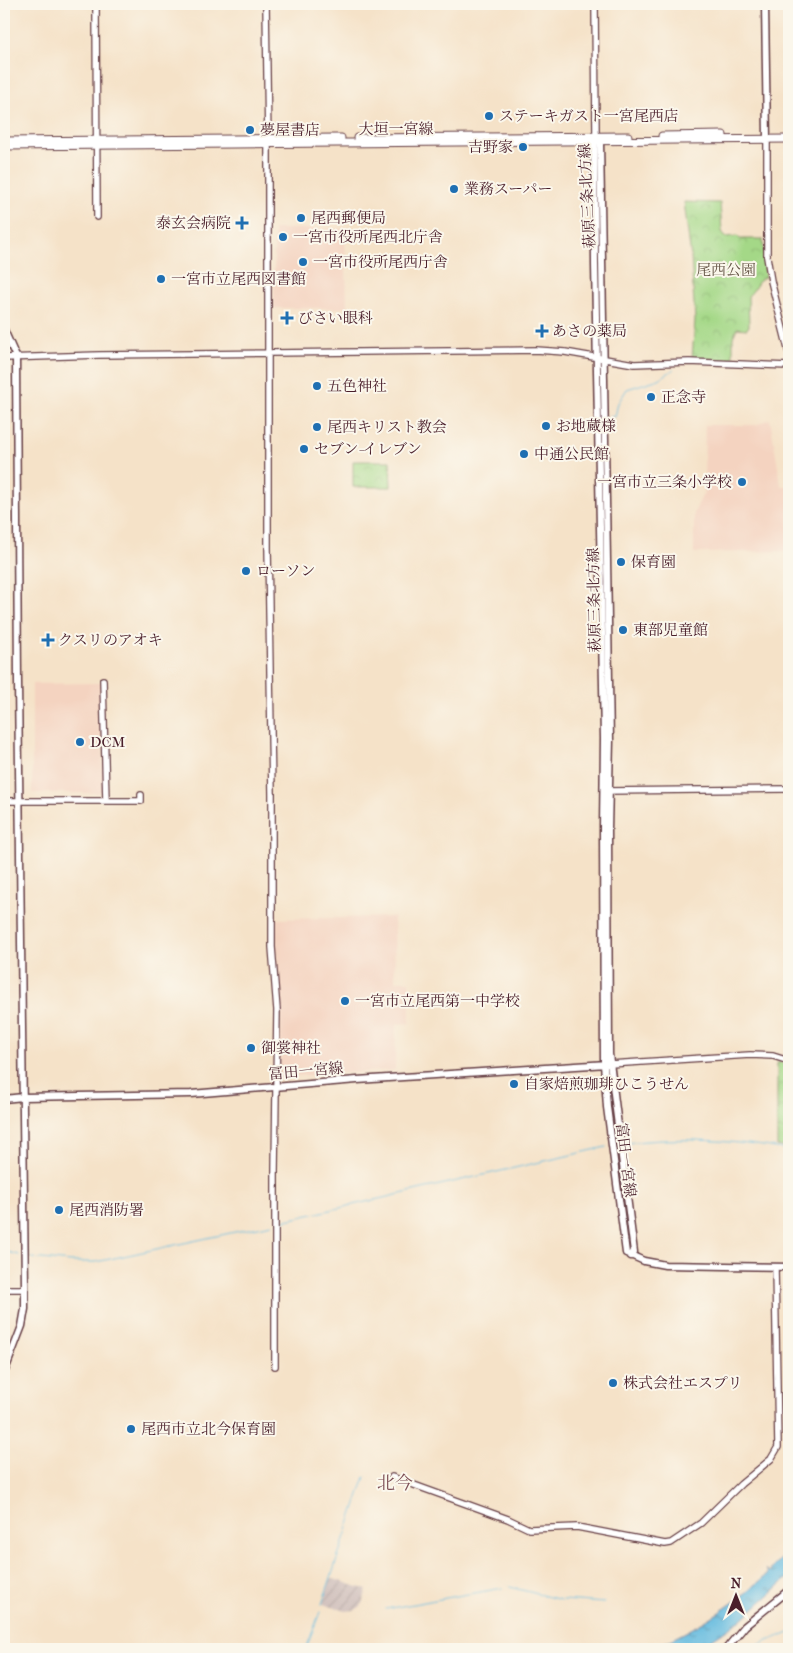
<svg xmlns="http://www.w3.org/2000/svg" width="793" height="1653" font-family="'IM FELL French Canon','Noto Serif JP',serif">
<defs>
<pattern id="industrial-furrows" width="10" height="10" patternUnits="userSpaceOnUse" patternTransform="scale(1.25)"><rect width="10" height="10" fill="#d0c0bc"/><path d="M-1 1l2-2M0 10L10 0M9 11l2-2" fill="none" stroke="#b4a5a2"/></pattern>
<pattern id="park-crowns" width="20" height="18" patternUnits="userSpaceOnUse" patternTransform="scale(1.25)"><rect width="20" height="18" fill="#a4d887"/><path d="M2 6a3 3 0 1 1 6 0M12 15a3 3 0 1 1 6 0" fill="none" stroke="#8fb975"/></pattern>
<pattern id="water-ripples" width="26" height="14" patternUnits="userSpaceOnUse" patternTransform="scale(1.25)"><rect width="26" height="14" fill="#62badf"/><path d="M2 4q2-2 4 0t4 0M15 11q2-2 4 0t4 0" fill="none" stroke="#5397b5"/></pattern>
</defs>
<rect width="100%" height="100%" fill="#fbf7ec"/>
<filter id="ink" filterUnits="userSpaceOnUse"><feTurbulence type="fractalNoise" baseFrequency=".02" numOctaves="2"/><feDisplacementMap in="SourceGraphic" scale="10" xChannelSelector="R" yChannelSelector="G"/><feConvolveMatrix kernelMatrix="1 2 1 2 8 2 1 2 1" color-interpolation-filters="sRGB"/></filter>
<filter id="wash" filterUnits="userSpaceOnUse"><feTurbulence type="fractalNoise" baseFrequency=".0096" numOctaves="4" result="noise"/><feDisplacementMap in="SourceGraphic" scale="20" xChannelSelector="R" yChannelSelector="G"/><feGaussianBlur stdDeviation="1.12" result="paint"/><feColorMatrix in="noise" values="0 0 0 0 0 0 0 0 0 0 0 0 0 0 0 0 0 1.4 0 .05"/><feComposite in="paint" operator="in"/></filter>
<g filter="url(#wash)">
<rect width="100%" height="100%" fill="#f5e2c8"/>
<!-- built -->
<path fill="#f4d3c0" d="M274,229H345L347,308H274Z
M770,419L781,486H789V551L694,553V513L704,492L705,425H756Z
M102,683L103,793H32V684Z
M394,917L395,981H409L410,1023L396,1024L395,1070L280,1077L281,1010L276,946V919Z"/>
<!-- industrial -->
<path fill="url(#industrial-furrows)" d="M331,1578L367,1590L361,1606L355,1610L345,1611L323,1604Z"/>
<!-- park -->
<path fill="url(#park-crowns)" stroke="#777c59" d="M684,202L720,203L722,231L725,237L737,236L740,239H763L765,277C756,281 755,291 748,296L749,326L747,329L737,328L733,337V360L692,358L695,320L691,257Z
M353,461H390L391,487H353Z
M779,1062L789,1066V1148L777,1146V1063Z"/>
<!-- water -->
<path fill="url(#water-ripples)" stroke="#566c85" d="M789,1550V1577L741,1620L703,1645L695,1649H650C696,1629 730,1608 768,1574L766,1569L769,1572Z"/>
<g fill="none" stroke-linecap="round" stroke-linejoin="round">
<!-- stream -->
<path stroke="#62badf" stroke-width="1" d="M610,416L615,417L618,403L627,389L659,379L673,370
M627,1143C681,1136 736,1141 789,1150
M278,1222L606,1147
M4,1251L19,1255
M32,1258L71,1262H96L272,1224
M510,1587L561,1600
M469,1594L503,1588
M563,1600L604,1603
M322,1604L365,1477
M386,1609L468,1594
M306,1649L320,1612
M749,1649L789,1632"/>
</g>
</g>
<g filter="url(#ink)">
<g fill="none" stroke-linecap="round" stroke-linejoin="round">
<!-- tertiary casing -->
<g stroke="#643c43" stroke-width="8">
<path id="tertiary" d="M96,4L97,217
M266,4L268,144V548L272,794V947L277,1010L275,1171V1366
M595,4L596,136
M767,139V257L771,281L789,353
M4,358L99,355L536,350L565,352L634,364L689,362L789,366
M103,680L106,801
M605,791L789,789
M4,801H141V795
M610,1064L750,1055L773,1056L789,1061
M4,1286L7,1289H25
M392,1477L508,1519L529,1529L577,1527L665,1544L671,1543L701,1523L741,1484L771,1459L778,1447L775,1267"/>
</g>
<!-- secondary casing -->
<g stroke="#643c43" stroke-width="9">
<path id="secondary" d="M765,4L767,139
M596,137L594,141L595,265L604,738L603,829L604,1064L607,1107L626,1253L644,1261L665,1265L789,1267
M598,138L600,141L610,740L608,830L609,1054L634,1252L631,1256
M4,330L16,357L18,682L25,1287V1309L22,1326L4,1373
M4,1099L23,1097L191,1094L357,1080L607,1064
M726,1649L745,1626L789,1590"/>
</g>
<!-- primary casing -->
<g stroke="#643c43" stroke-width="9">
<path id="primary" d="M662,136L723,135
M357,138L628,136
M4,141L341,138
M4,146L789,139"/>
</g>
<!-- tertiary -->
<use href="#tertiary" stroke="#fff" stroke-width="5.5"/>
<!-- secondary -->
<use href="#secondary" stroke="#fff" stroke-width="6"/>
<!-- primary -->
<use href="#primary" stroke="#fff" stroke-width="7"/>
</g>
</g>
<!-- markers -->
<g fill="#1f6fb2" stroke="#fbf7ec" stroke-width="2">
<circle cx="489" cy="116" r="5"/>
<circle cx="250" cy="130" r="5"/>
<circle cx="523" cy="147" r="5"/>
<circle cx="454" cy="189" r="5"/>
<circle cx="301" cy="218" r="5"/>
<path d="M239.5 215.5h5v5h5v5h-5v5h-5v-5h-5v-5h5z"/>
<circle cx="283" cy="237" r="5"/>
<circle cx="303" cy="262" r="5"/>
<circle cx="161" cy="279" r="5"/>
<path d="M284.5 310.5h5v5h5v5h-5v5h-5v-5h-5v-5h5z"/>
<path d="M539.5 323.5h5v5h5v5h-5v5h-5v-5h-5v-5h5z"/>
<circle cx="317" cy="386" r="5"/>
<circle cx="651" cy="397" r="5"/>
<circle cx="546" cy="426" r="5"/>
<circle cx="317" cy="427" r="5"/>
<circle cx="304" cy="449" r="5"/>
<circle cx="524" cy="454" r="5"/>
<circle cx="742" cy="482" r="5"/>
<circle cx="621" cy="562" r="5"/>
<circle cx="246" cy="571" r="5"/>
<circle cx="623" cy="630" r="5"/>
<path d="M45.5 632.5h5v5h5v5h-5v5h-5v-5h-5v-5h5z"/>
<circle cx="80" cy="742" r="5"/>
<circle cx="345" cy="1001" r="5"/>
<circle cx="251" cy="1048" r="5"/>
<circle cx="514" cy="1084" r="5"/>
<circle cx="59" cy="1210" r="5"/>
<circle cx="613" cy="1383" r="5"/>
<circle cx="131" cy="1429" r="5"/>
</g>
<g text-anchor="middle" stroke-width="4" stroke-linejoin="round" paint-order="stroke">
<!-- poi labels -->
<g font-size="15" fill="#4a1f2b" stroke="#fbf7ec" text-anchor="start">
<text x="499" y="121">ステーキガスト一宮尾西店</text>
<text x="260" y="135">夢屋書店</text>
<text x="513" y="152" text-anchor="end">吉野家</text>
<text x="464" y="194">業務スーパー</text>
<text x="311" y="223">尾西郵便局</text>
<text x="231" y="228" text-anchor="end">泰玄会病院</text>
<text x="293" y="242">一宮市役所尾西北庁舎</text>
<text x="313" y="267">一宮市役所尾西庁舎</text>
<text x="171" y="284">一宮市立尾西図書館</text>
<text x="298" y="323">びさい眼科</text>
<text x="552" y="336">あさの薬局</text>
<text x="327" y="391">五色神社</text>
<text x="661" y="402">正念寺</text>
<text x="556" y="431">お地蔵様</text>
<text x="327" y="432">尾西キリスト教会</text>
<text x="314" y="454">セブン-イレブン</text>
<text x="534" y="459">中通公民館</text>
<text x="732" y="487" text-anchor="end">一宮市立三条小学校</text>
<text x="631" y="567">保育園</text>
<text x="256" y="576">ローソン</text>
<text x="633" y="635">東部児童館</text>
<text x="58" y="645">クスリのアオキ</text>
<text x="90" y="747">DCM</text>
<text x="355" y="1006">一宮市立尾西第一中学校</text>
<text x="261" y="1053">御裳神社</text>
<text x="524" y="1089">自家焙煎珈琲ひこうせん</text>
<text x="69" y="1215">尾西消防署</text>
<text x="623" y="1388">株式会社エスプリ</text>
<text x="141" y="1434">尾西市立北今保育園</text>
</g>
<!-- street labels -->
<g font-size="15" fill="#4a1f2b" stroke="#fbf7ec">
<text x="396" y="134">大垣一宮線</text>
<text transform="translate(587 196) rotate(-93)" y="5">萩原三条北方線</text>
<text transform="translate(594 600) rotate(-91)" y="5">萩原三条北方線</text>
<text transform="translate(306 1071) rotate(-5)" y="5">冨田一宮線</text>
<text transform="translate(626 1160) rotate(83)" y="5">富田一宮線</text>
</g>
<!-- park labels -->
<g font-size="15" fill="#655647" stroke="#fbf7ec">
<text x="726" y="275">尾西公園</text>
</g>
<!-- quarter labels -->
<g font-size="18" fill="#7d4f56" stroke="#fbf7ec">
<text x="395" y="1489">北今</text>
</g>
</g>
<!-- margin -->
<rect width="793" height="1653" fill="none" stroke="#fbf7ec" stroke-width="20"/>
<!-- north arrow -->
<g transform="translate(736 1596)" stroke="#fbf7ec" stroke-width="4" paint-order="stroke">
<path d="M0-4L9 19L0 12L-9 19Z" fill="#4a1f2b"/>
<text y="-8" font-size="14" font-weight="bold" text-anchor="middle" fill="#4a1f2b">N</text>
</g>
</svg>
